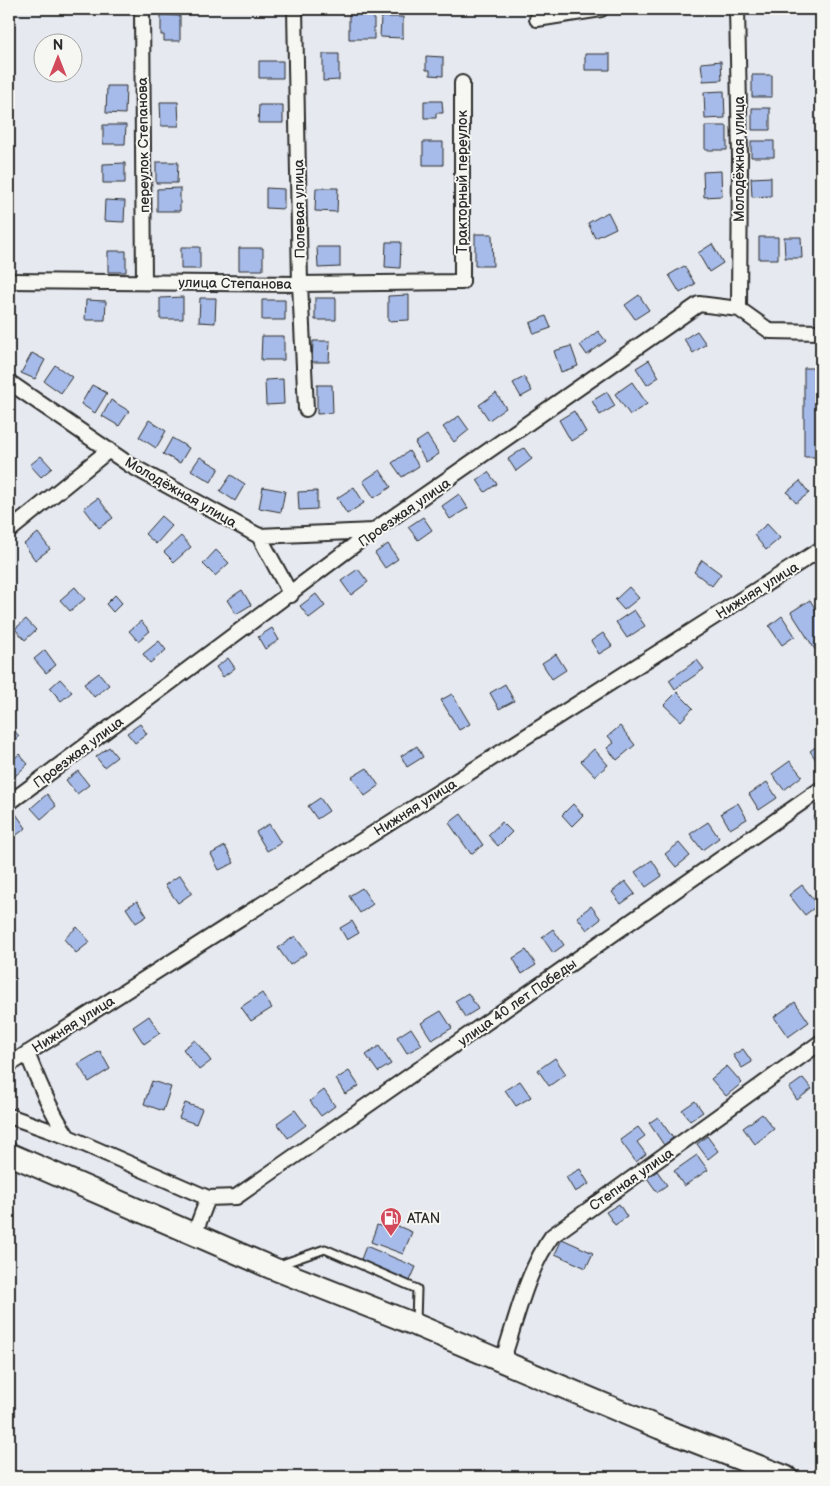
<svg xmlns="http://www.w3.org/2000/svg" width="830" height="1486" font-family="'Balsamiq Sans',sans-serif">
<rect width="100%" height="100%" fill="#e6eaf0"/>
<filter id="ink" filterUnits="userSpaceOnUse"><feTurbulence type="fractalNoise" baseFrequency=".02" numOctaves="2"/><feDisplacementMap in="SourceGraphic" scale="10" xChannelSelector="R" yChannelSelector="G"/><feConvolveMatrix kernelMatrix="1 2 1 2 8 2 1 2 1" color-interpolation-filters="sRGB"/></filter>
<g filter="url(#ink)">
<!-- building -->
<path fill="#a6bbe9" stroke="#2b2b2b" d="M349,14H374V39H349Z
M161,15L180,16V41H164V35H161Z
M381,17H403V38L380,37Z
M323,54H339V80L323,81Z
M585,54H610V70H585Z
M426,56L443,57V76L430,75V70H426Z
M259,61H283V78H259Z
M721,61L722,80L703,81L701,63Z
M752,75H772V97H752Z
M107,86H126L125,114L106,113Z
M724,91L725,118L705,119L704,92Z
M424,101H442L443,113H436V118H424Z
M160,102H178L179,126H161Z
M259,105H283V123H258Z
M752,108H770V130H752Z
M103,125H126L125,144H103Z
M705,126H727V150H705Z
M751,141H774V157H751Z
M423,142H443V165H423Z
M156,162H178L177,183H156Z
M125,163V183H103V164Z
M721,171L722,196L704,197L703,172Z
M771,177V196L752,197L751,178Z
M180,188V211H157V189Z
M266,188L284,189V209L266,208Z
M316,188H338L337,212L315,211Z
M105,200L125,201L124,222L104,221Z
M608,212L616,228L595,238L588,223Z
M475,234H492L493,266H475Z
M759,237H778V259H759Z
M784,237H801L802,258H785Z
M386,242H401L400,268L385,267Z
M712,244L723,263L709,272L698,253Z
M181,247H200V269H181Z
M317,247H340V267L318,268Z
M239,248H263V270H239Z
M108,251H126V272H108Z
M684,266L695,284L680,293L669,275Z
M409,295V320L388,321V296Z
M639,295L649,310L635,319L625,305Z
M183,297V319H160V298Z
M200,298H216L215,323L199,322Z
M315,298H336V320H315Z
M86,300L106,301L105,320H85Z
M262,300H285V320H262Z
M546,316L551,328L534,334L530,323Z
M598,331L606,341L587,355L580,345Z
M697,331L706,344L693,353L684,339Z
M262,336H284V360H261Z
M313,341H330L329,362H312Z
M571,346L578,366L561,372L554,351Z
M32,353L45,360L35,379L21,373Z
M649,360L659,377L647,385L636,368Z
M55,365L72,377L61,393L44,381Z
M804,368H821V457H804Z
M524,377L532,391L521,397L513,383Z
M283,379L284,404L266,405L265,380Z
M632,382L647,404L630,415L615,394Z
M92,385L107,393L95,413L81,404Z
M317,385H332L333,413L317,414Z
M607,392L615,406L600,415L592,401Z
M496,393L506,408L489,420L479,405Z
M111,400L129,411L119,426L102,416Z
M574,411L586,432L571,441L559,420Z
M459,416L469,430L454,442L443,427Z
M149,420L166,431L156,448L139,437Z
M427,435L439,454L426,462L415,443Z
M172,438L189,448L180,463L163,454Z
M524,448L532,459L516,471L508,459Z
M409,451L419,466L402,477L392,463Z
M41,456L52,468L41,477L30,465Z
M200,457L219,468L211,482L191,470Z
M380,470L391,487L374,498L363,481Z
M488,472L497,484L485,492L477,480Z
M231,475L245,484L235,501L220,491Z
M800,481L809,493L796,503L787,492Z
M263,487L285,491L281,512L259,508Z
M354,487L364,503L347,514L337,498Z
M317,491V509L299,510L298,492Z
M459,494L468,508L450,519L442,506Z
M98,498L113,518L99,528L84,508Z
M161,516L172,526L156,544L145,534Z
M423,517L432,530L418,540L408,527Z
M767,524L780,538L766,550L754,535Z
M38,533L50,549L35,560L24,544Z
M181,536L191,547L174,562L164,552Z
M388,544L398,559L385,568L375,553Z
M216,550L229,563L215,576L203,564Z
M702,560L721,574L712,586L694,572Z
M358,569L368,582L351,595L341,581Z
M75,587L85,599L70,611L60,600Z
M629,587L639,598L624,610L615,600Z
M242,590L251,605L236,614L227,600Z
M316,594L325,606L309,618L300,606Z
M115,595L122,603L113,612L106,604Z
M810,600L821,618V659L791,612Z
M634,610L645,626L627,638L616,622Z
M782,616L795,636L782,645L769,626Z
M26,619L36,630L25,640L15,629Z
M141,621L150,631L138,641L129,631Z
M272,628L279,640L265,649L258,637Z
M603,633L612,646L599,654L591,641Z
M159,641L166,650L150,663L143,654Z
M45,650L56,665L46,673L34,659Z
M556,654L566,670L552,679L542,663Z
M228,658L235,668L223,677L216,667Z
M697,660L704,669L675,689L669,680Z
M99,673L109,685L94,697L84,684Z
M60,679L72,692L61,701L50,688Z
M505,684L514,701L499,709L490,693Z
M677,692L693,708L681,721L664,705Z
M452,694L470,724L459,730L441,700Z
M140,724L147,734L135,743L127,733Z
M9,725L19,736L9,745Z
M620,726L635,745L617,760L607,748L614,743L608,736Z
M821,743V767L810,751Z
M417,746L423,757L407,767L401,756Z
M109,747L117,757L104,767L96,757Z
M594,749L608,765L595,776L581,761Z
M19,754L28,764L14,777L9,771V764Z
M790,761L802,776L784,790L772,774Z
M367,768L379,786L365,796L352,777Z
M78,771L89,785L77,794L66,780Z
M767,782L777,798L759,810L749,794Z
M47,794L56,806L41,819L31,808Z
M320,798L329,811L317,819L308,806Z
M738,803L747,819L730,829L721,813Z
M573,804L583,815L572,826L562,815Z
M821,812V829L813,818Z
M16,814L26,828L14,837L9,830V819Z
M461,814L483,845L471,854L449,823Z
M502,822L512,832L498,846L488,835Z
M708,822L719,838L702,850L690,834Z
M269,824L281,843L267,851L256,832Z
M679,843L690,856L676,867L665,854Z
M225,846L234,863L219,870L211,854Z
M652,860L662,876L646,887L635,872Z
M180,875L192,893L178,903L165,885Z
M625,881L635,894L621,904L612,892Z
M802,885L818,905L805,915L789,895Z
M362,888L373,904L360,913L349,896Z
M137,901L147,916L136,923L126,908Z
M591,906L601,919L587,930L577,917Z
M352,921L359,933L347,940L340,928Z
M77,927L90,942L76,953L64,939Z
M553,929L564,945L553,953L542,937Z
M295,936L307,953L290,965L278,948Z
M526,950L536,965L522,974L513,958Z
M262,993L272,1008L251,1021L241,1007Z
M468,993L478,1009L465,1017L455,1001Z
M795,1002L809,1022L788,1037L774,1017Z
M441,1011L452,1028L432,1040L421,1023Z
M149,1016L160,1033L144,1044L133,1027Z
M411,1028L422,1045L407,1053L397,1037Z
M195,1040L211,1061L199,1070L183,1049Z
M379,1046L391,1064L378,1072L366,1055Z
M743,1049L752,1062L742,1068L733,1055Z
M100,1051L110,1069L89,1082L78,1064Z
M555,1058L566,1074L549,1086L538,1070Z
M727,1066L742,1083L726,1096L711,1079Z
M349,1071L359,1086L345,1094L336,1079Z
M803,1078L812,1089L797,1100L789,1088Z
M152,1081L171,1087L163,1111L144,1104Z
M520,1081L531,1097L516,1106L505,1090Z
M324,1090L335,1106L321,1116L310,1101Z
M695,1101L703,1112L690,1121L682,1110Z
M185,1103L202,1109L196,1124L179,1118Z
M295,1110L306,1125L288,1138L277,1123Z
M762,1114L774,1129L755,1144L743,1128Z
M658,1117L673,1138L664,1145L649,1123Z
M638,1127L645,1136L637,1142L646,1154L636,1162L620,1140Z
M707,1136L718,1151L708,1159L697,1144Z
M697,1155L708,1170L684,1186L674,1171Z
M580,1169L589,1184L575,1192L566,1177Z
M657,1171L667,1185L657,1192L647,1178Z
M619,1204L627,1217L615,1225L606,1212Z
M386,1221L412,1232L403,1254L371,1242L377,1225L383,1227Z
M562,1239L593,1253L586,1268L555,1254Z
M366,1246L416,1267L409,1283L360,1262Z"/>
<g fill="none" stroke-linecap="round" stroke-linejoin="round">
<!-- lane casing -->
<g stroke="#2b2b2b" stroke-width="11">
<path id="lane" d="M279,1265L325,1249L417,1289L416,1322"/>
</g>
<!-- street casing -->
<g stroke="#2b2b2b" stroke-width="18">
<path id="street" d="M142,9L144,282
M295,9L300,284L306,409
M737,9L740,156L739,309
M537,19L601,9
M9,281L300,284L462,282V83
M9,382L130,465L259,536L373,531
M9,531L109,450
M259,536L291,595
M9,803L373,531L699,304L739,309L770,331L821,332
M27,1053C39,1083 50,1110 68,1137
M9,1065L821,549
M9,1116L68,1137L208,1198L236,1197L821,789
M194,1235L208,1198
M502,1362C516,1321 526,1272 552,1236L821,1042"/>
</g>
<!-- primary casing -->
<g stroke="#2b2b2b" stroke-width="25">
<path id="primary" d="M9,1154L272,1268L416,1325L660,1428L786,1477"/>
</g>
<!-- lane -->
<use href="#lane" stroke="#f6f6f2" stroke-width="7"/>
<!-- street -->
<use href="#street" stroke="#f6f6f2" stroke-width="14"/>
<!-- primary -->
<use href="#primary" stroke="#f6f6f2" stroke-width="21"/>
</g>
</g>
<!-- icons -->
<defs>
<g id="fuel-pin" transform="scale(1.125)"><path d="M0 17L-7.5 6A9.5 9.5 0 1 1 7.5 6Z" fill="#d1495b" stroke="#f6f6f2"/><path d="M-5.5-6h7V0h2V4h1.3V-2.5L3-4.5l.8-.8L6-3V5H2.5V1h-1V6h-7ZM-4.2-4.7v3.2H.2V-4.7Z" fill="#fff"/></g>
</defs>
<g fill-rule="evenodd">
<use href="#fuel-pin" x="391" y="1218"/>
</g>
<g text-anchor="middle" stroke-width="4" stroke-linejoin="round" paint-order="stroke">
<!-- street labels -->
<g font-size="14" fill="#2b2b2b" stroke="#f6f6f2">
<text transform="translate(143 145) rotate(-91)" y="5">переулок Степанова</text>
<text transform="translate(739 159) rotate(-90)" y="5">Молодёжная улица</text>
<text transform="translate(462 182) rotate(-90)" y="5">Тракторный переулок</text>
<text transform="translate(299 209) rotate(-91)" y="5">Полевая улица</text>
<text transform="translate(235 283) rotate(1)" y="5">улица Степанова</text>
<text transform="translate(181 492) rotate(30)" y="5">Молодёжная улица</text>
<text transform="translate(404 512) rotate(-35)" y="5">Проезжая улица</text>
<text transform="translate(757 590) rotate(-32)" y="5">Нижняя улица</text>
<text transform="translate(78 752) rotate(-37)" y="5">Проезжая улица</text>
<text transform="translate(415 807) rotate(-32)" y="5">Нижняя улица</text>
<text transform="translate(517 1002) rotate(-35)" y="5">улица 40 лет Победы</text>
<text transform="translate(73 1024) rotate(-32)" y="5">Нижняя улица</text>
<text transform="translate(631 1179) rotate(-35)" y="5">Степная улица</text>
</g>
<!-- poi labels -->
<g font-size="14" fill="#2b2b2b" stroke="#f6f6f2" text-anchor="start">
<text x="407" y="1223">ATAN</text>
</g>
</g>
<!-- margin -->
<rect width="830" height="1486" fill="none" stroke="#f6f6f2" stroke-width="30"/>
<rect x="15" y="15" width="800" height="1456" fill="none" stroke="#2b2b2b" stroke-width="2" filter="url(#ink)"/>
<!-- north arrow -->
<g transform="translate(58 58)"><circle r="24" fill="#f6f6f2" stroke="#a5a5a2"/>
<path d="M0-4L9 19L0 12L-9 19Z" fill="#d1495b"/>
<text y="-8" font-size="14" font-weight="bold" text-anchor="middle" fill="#2b2b2b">N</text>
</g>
</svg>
